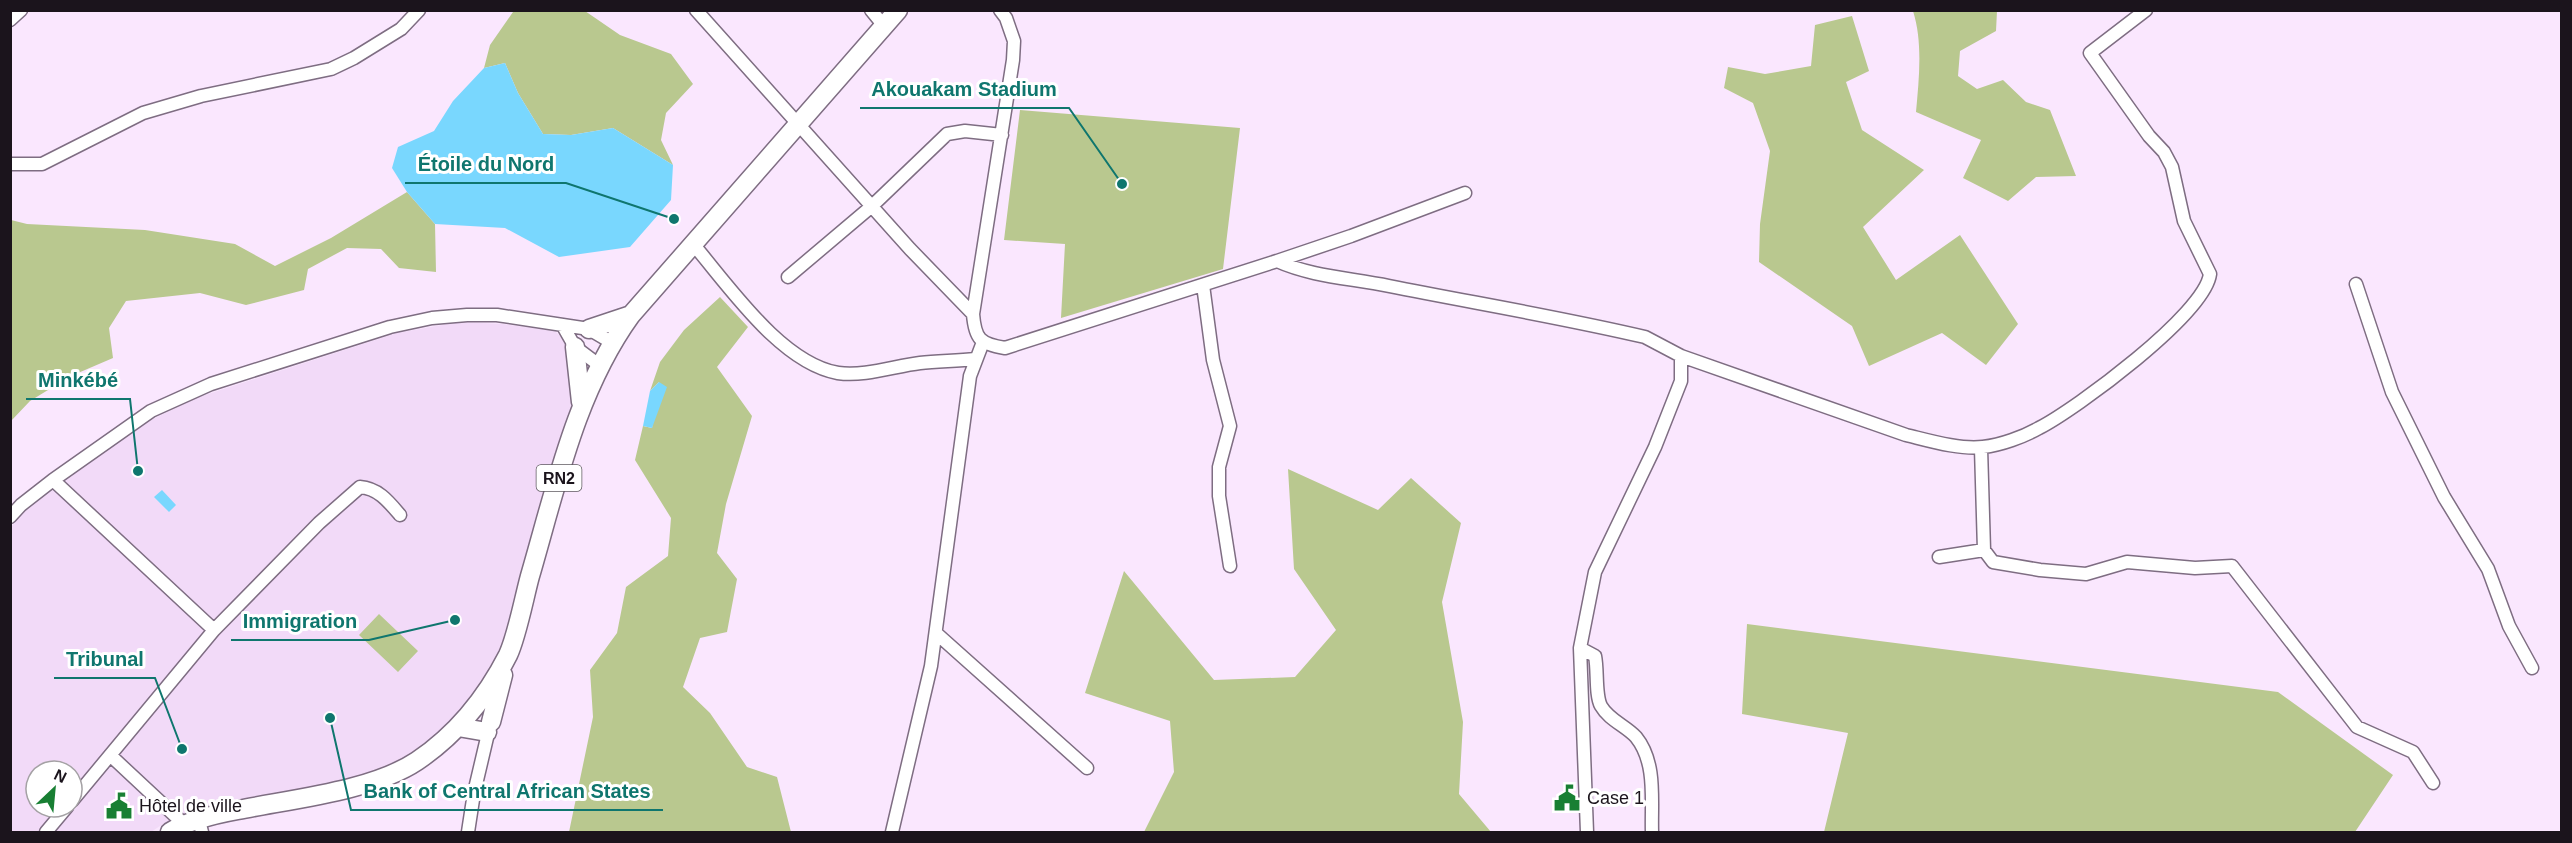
<svg xmlns="http://www.w3.org/2000/svg" width="2572" height="843" font-family="Helvetica,sans-serif">
<rect width="100%" height="100%" fill="#fae7fe"/>
<!-- built -->
<path fill="#f2daf8" fill-rule="evenodd" d="M459,322L503,324L555,331L566,342L572,370L571,406L502,645L485,679L461,713L433,740L399,761L365,777L318,787L261,795L197,809L166,822L151,832H11V527L30,506L66,478L151,420L199,397L397,333ZM36,771H72V807H36Z"/>
<!-- green -->
<path fill="#b9c88f" d="M1913,11H1997L1996,31L1960,51L1958,76L1977,89L2003,80L2026,102L2050,110L2076,176L2036,177L2008,201L1963,178L1981,140L1916,112C1919,79 1923,42 1913,11Z
M513,12L585,11L620,35L671,54L693,84L666,113L661,140L673,165L613,128L571,135L543,134L518,93L505,63L484,68L490,45Z
M1852,16L1869,71L1846,82L1862,130L1924,170L1863,227L1896,280L1960,235L2018,324L1986,365L1942,333L1869,366L1852,326L1759,262L1760,224L1770,151L1753,103L1724,88L1728,67L1765,74L1811,66L1815,25Z
M1020,110L1240,128L1223,269L1061,318L1065,244L1004,240Z
M407,192L435,224L436,272L399,268L381,249L347,248L308,269L304,290L246,305L200,293L126,301L109,328L113,358L71,376L30,401L11,421V220L27,224L145,230L235,244L275,266L331,238Z
M720,297L748,327L717,367L752,416L726,504L717,553L737,579L727,632L700,638L683,687L710,713L747,767L777,777L791,832H569L593,717L590,670L617,633L626,587L668,556L671,518L635,460L643,426L652,428L659,382L650,391L660,362L684,330Z
M1288,469L1378,510L1411,478L1461,523L1442,602L1463,722L1459,794L1491,832H1144L1174,772L1170,721L1085,693L1124,571L1214,680L1295,677L1336,630L1294,569Z
M379,614L418,651L398,672L359,635Z
M1747,624L2278,692L2393,775L2355,832H1824L1848,733L1742,714Z"/>
<!-- water -->
<path fill="#79d7fe" d="M505,63L518,93L543,134L571,135L613,128L673,165L671,200L630,247L559,257L505,228L435,224L407,192L392,168L398,147L434,131L453,101L484,68Z
M659,382L667,387L652,428L643,426L650,391Z
M162,490L176,505L169,512L154,497Z"/>
<g fill="none" stroke-linecap="round" stroke-linejoin="round">
<!-- minor casing -->
<g stroke="#7e6d82" stroke-width="15">
<path id="minor" d="M696,10L910,249L973,314
M871,10L884,26
M1000,10L1006,18L1014,41L1013,60L973,314C975,339 980,344 1005,348L1277,261C1313,277 1351,278 1389,286C1474,303 1560,317 1645,337L1681,356V381L1655,447L1595,572L1580,648L1587,832
M10,20L21,10
M10,164H42L143,113L201,96L331,69L354,58L401,29L419,10
M693,244C729,286 781,363 838,373C864,377 895,366 920,363C938,361 957,361 975,359
M1277,261L1351,236L1465,193
M788,277L872,206L947,134L965,131L1002,135
M2356,284L2392,392L2444,497L2488,569L2509,626L2532,668
M1203,285L1213,360L1230,426L1219,467V496L1230,566
M563,326L575,347L599,365
M1681,356L1906,435C1927,440 1960,450 1983,447C2001,445 2023,437 2039,428C2076,409 2205,314 2210,274L2184,221L2172,167L2164,152L2149,136L2090,53L2146,10
M1981,448L1984,550L1993,562L2040,570L2086,574L2127,562L2195,568L2232,566L2357,727L2413,752L2433,783
M53,480L214,630
M10,517L21,505L53,480L151,411L211,384L390,327L432,318L467,315H497L589,329L611,342
M1939,557L1984,550
M936,633L1087,768
M1580,648L1595,656C1598,670 1595,695 1601,706C1609,720 1626,726 1636,737C1657,763 1651,801 1652,832
M110,755L185,825
M72,801L214,630L319,523L360,487C378,488 389,502 400,515
M199,821L202,832
M46,832L67,807
M468,832L474,793L490,725
M892,832L931,666L970,376L983,342"/>
</g>
<!-- highway casing -->
<g stroke="#7e6d82" stroke-width="21">
<path id="highway" d="M589,329L631,315
M575,347L581,402
M491,722L503,675
M458,727L487,732
M170,832C189,820 216,814 238,810C292,799 372,791 417,761C457,734 486,698 508,655C517,636 524,598 530,576C556,487 576,391 631,315L898,10"/>
</g>
<!-- minor -->
<use href="#minor" stroke="#fff" stroke-width="12"/>
<!-- highway -->
<use href="#highway" stroke="#fff" stroke-width="18"/>
</g>
<!-- icons -->
<defs>
<g id="civic-bare" transform="scale(2.07)"><path d="M-.6-6.5H3V-4.5H.6V-3L4-1V1h2V6H-6V1h2V-1L-.6-3ZM-1.2 2.5V6h2.4V2.5Z" fill="#187f33" stroke="#fff" stroke-width="2.5" paint-order="stroke"/></g>
</defs>
<g fill-rule="evenodd">
<use href="#civic-bare" x="1567" y="798"/>
<use href="#civic-bare" x="119" y="806"/>
</g>
<g text-anchor="middle" stroke-width="6" stroke-linejoin="round" paint-order="stroke">
<!-- shield labels -->
<rect fill="#fff" stroke="#5f5a60" stroke-width="1.5" x="536.5" y="465" width="45" height="26" rx="4.5"/>
<g font-size="16" font-weight="bold" fill="#1b141c">
<text x="559" y="484">RN2</text>
</g>
<!-- poi labels -->
<g font-size="18" fill="#1b141c" stroke="#fff" text-anchor="start">
<text x="1587" y="804">Case 1</text>
<text x="139" y="812">Hôtel de ville</text>
</g>
</g>
<!-- callouts -->
<path fill="none" stroke="#0f766e" stroke-width="2" d="M1122 184L1069 108H860M674 219L566 183H405M138 471L130 399H26M455 620L369 640H231M182 749L155 678H54M330 718L351 810H663"/>
<g fill="#0f766e" stroke="#fff" stroke-width="2">
<circle cx="1122" cy="184" r="6"/>
<circle cx="674" cy="219" r="6"/>
<circle cx="138" cy="471" r="6"/>
<circle cx="455" cy="620" r="6"/>
<circle cx="182" cy="749" r="6"/>
<circle cx="330" cy="718" r="6"/>
</g>
<g font-size="20" text-anchor="middle" font-weight="bold" fill="#0f766e" stroke="#fff" stroke-width="6" stroke-linejoin="round" paint-order="stroke">
<text x="964" y="96">Akouakam Stadium</text>
<text x="486" y="171">Étoile du Nord</text>
<text x="78" y="387">Minkébé</text>
<text x="300" y="628">Immigration</text>
<text x="105" y="666">Tribunal</text>
<text x="507" y="798">Bank of Central African States</text>
</g>
<!-- border -->
<rect width="2572" height="843" fill="none" stroke="#1b141c" stroke-width="24"/>
<!-- north arrow -->
<g transform="translate(54 789) rotate(26)"><circle r="28" fill="#ffffff" stroke="#a4a1a4" stroke-width="1.5"/>
<path d="M0-4.5L10 22L0 15L-10 22Z" fill="#187f33"/>
<text y="-9" font-size="16" font-weight="bold" text-anchor="middle" fill="#1b141c">N</text>
</g>
</svg>
